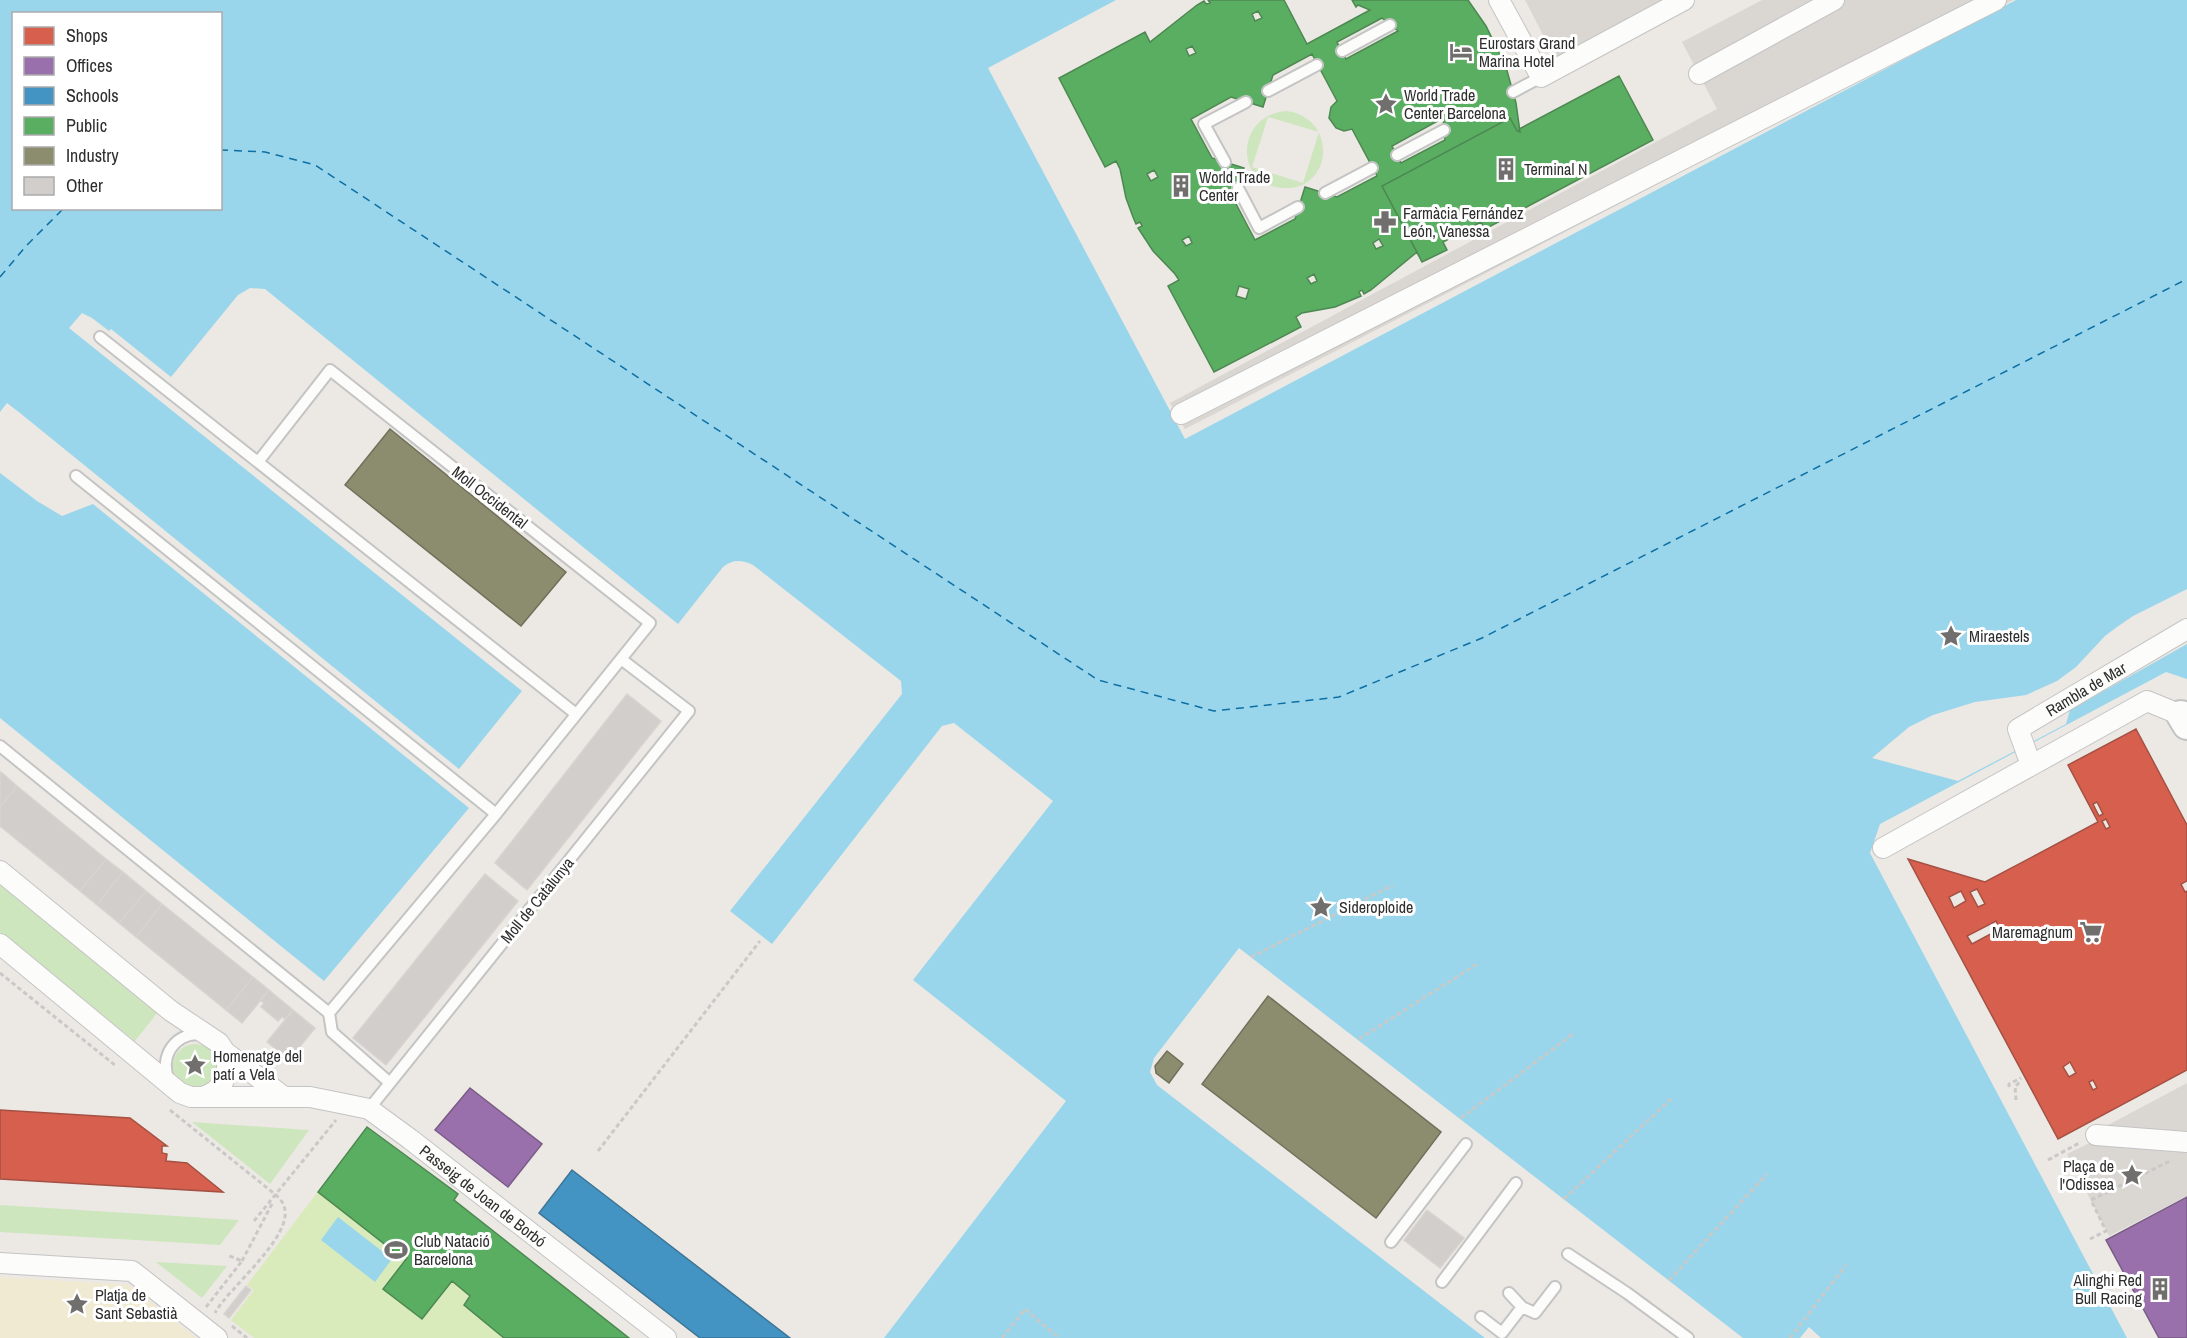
<svg xmlns="http://www.w3.org/2000/svg" width="2187" height="1338" font-family="'Archivo Narrow',sans-serif">
<rect width="100%" height="100%" fill="#ece8e4"/>
<!-- green -->
<path fill="#cee6be" fill-rule="evenodd" d="M1286,111C1337,117 1334,188 1286,188C1235,189 1233,116 1286,111ZM1268,117L1319,132L1303,183L1252,167Z
M0,883L158,1012L135,1041L0,932Z
M173 1066a22 22 0 1 1 44 0a22 22 0 1 1-44 0Z
M192,1122L309,1130L270,1184Z
M0,1205L239,1220L220,1245L0,1232Z
M156,1262L227,1266L202,1298Z"/>
<!-- sand -->
<path fill="#f0ead3" d="M0,1277L129,1285L196,1338H0Z"/>
<!-- pitch -->
<path fill="#d9eabb" d="M367,1127L458,1194L454,1200L629,1338H254L231,1320L254,1290L247,1285Z"/>
<!-- plaza -->
<path fill="#dad6d2" d="M1525,0H1668L1555,58Z
M1762,0H2013L1185,429L1170,403L1717,109L1682,42Z
M2187,1083V1196L2109,1236L2067,1154L2098,1139L2095,1132Z"/>
<!-- water -->
<path fill="#99d6ec" fill-rule="evenodd" d="M0,0H1116L988,68L1185,439L2016,0H2187V679L2166,672L1880,824L1870,853L2127,1338H1821L1809,1327L1800,1338H1743L1239,948L1154,1058L1150,1072L1157,1085L1485,1338H884L1066,1101L913,980L1053,801L954,723L942,726L772,944L730,911L902,694L901,681L753,565C742,560 733,559 723,567L678,624L265,289L250,288L238,295L171,377L111,329L109,331L92,318L82,313L69,328L522,691L459,769L20,413L7,403L0,412ZM14,14H220V208H14Z
M0,473L37,501L62,516L93,504L469,808L324,981L0,718Z
M338,1217L392,1259L375,1282L321,1240Z"/>
<!-- pier -->
<path fill="#ece8e4" d="M2187,589V644L2070,710L2066,724L1958,781L1872,758L1909,727L1933,715L1975,702L2026,695L2057,681L2076,667L2105,636L2117,627L2133,616Z"/>
<!-- shops -->
<path fill="#d6604d" stroke="#a45144" stroke-width="1.5" fill-rule="evenodd" d="M2136,729L2187,825V881L2181,884L2185,892L2187,891V1070L2058,1139L1908,859L1985,882L2098,822L2068,765ZM2097,802L2103,814L2099,816L2093,804ZM2106,819L2110,827L2106,829L2102,821ZM1977,889L1985,904L1978,907L1970,892ZM1961,891L1966,901L1954,908L1949,897ZM1996,921L2000,929L1972,944L1967,936ZM2070,1062L2076,1073L2069,1077L2063,1067ZM2093,1080L2097,1088L2093,1090L2089,1082Z
M0,1110L130,1118L167,1146H162V1153L167,1154L166,1161L187,1163L223,1192L0,1179Z"/>
<!-- offices -->
<path fill="#9970ab" stroke="#795c86" stroke-width="1.5" d="M470,1088L542,1144L508,1187L435,1130Z
M2187,1197V1338H2159L2106,1240Z"/>
<!-- schools -->
<path fill="#4393c3" stroke="#3d7596" stroke-width="1.5" d="M572,1170L650,1230L790,1338H700L539,1213Z"/>
<!-- public -->
<path fill="#5aae61" stroke="#4d8852" stroke-width="1.5" fill-rule="evenodd" d="M1208,0H1284L1307,44L1370,10L1358,5L1356,7L1352,0H1468L1486,26L1506,67L1516,103L1520,132L1517,131L1510,118L1382,186L1417,252L1371,290L1364,294L1362,290L1359,292L1361,296L1335,307L1302,313L1296,317L1301,327L1214,372L1168,286L1179,280L1175,274L1153,251L1138,228L1142,226L1140,222L1136,224L1133,217L1126,198L1120,169L1116,161L1105,167L1059,78L1145,32L1150,42L1197,5L1204,1L1206,4L1210,3ZM1258,11L1262,18L1255,21L1252,14ZM1382,18L1398,31L1346,59L1337,42ZM1192,46L1196,53L1189,56L1186,49ZM1312,54L1337,101L1331,107L1329,118L1336,128L1344,131L1352,129L1377,176L1337,197L1305,187L1295,219L1255,240L1234,200L1244,168L1212,158L1191,119L1231,97L1263,107L1273,75ZM1443,118L1445,140L1401,163L1392,146ZM1154,170L1158,177L1151,181L1147,174ZM1189,236L1192,243L1186,246L1182,240ZM1379,239L1383,246L1376,249L1373,243ZM1314,274L1317,281L1311,284L1307,278ZM1239,286L1249,289L1246,299L1236,296Z
M1619,76L1653,140L1485,229L1481,222L1443,242L1447,250L1422,262L1382,186L1510,118L1517,131L1520,132L1519,129Z
M367,1127L458,1194L454,1200L629,1338H504L464,1305L470,1296L452,1281L422,1319L383,1289L407,1258L397,1251L396,1253L318,1192Z"/>
<!-- industry -->
<path fill="#8c8c6e" stroke="#70705b" stroke-width="1.5" d="M390,429L566,572L521,626L345,485Z
M1268,996L1441,1132L1376,1218L1202,1084Z
M1167,1051L1183,1064L1169,1083L1156,1073L1155,1066Z"/>
<g fill="none" stroke-linecap="round" stroke-linejoin="round">
<!-- ferry -->
<path stroke="#0d6fa3" stroke-width="1.5" stroke-dasharray="8 6" stroke-linecap="butt" d="M220,150L265,152L315,165L1098,680L1214,711L1339,697L1482,638L2187,279
M0,277L26,246L64,208"/>
</g>
<!-- building -->
<path fill="#d1cecb" stroke="#d7d4d0" stroke-width="1.5" d="M627,694L661,721L527,890L495,863Z
M1,772L17,786L0,807V773Z
M17,786L106,859L80,891L0,826V807Z
M106,859L123,872L97,905L80,891Z
M123,872L146,891L119,923L97,905Z
M485,874L518,901L386,1065L353,1038Z
M146,891L162,904L136,937L119,923Z
M162,904L253,977L226,1010L136,937Z
M253,977L269,990L242,1023L226,1010Z
M269,990L293,1010L285,1019L282,1017L278,1021L261,1007L264,1003L260,1000Z
M293,1010L315,1028L289,1060L267,1042Z
M1427,1210L1464,1238L1440,1268L1404,1240Z
M246,1286L251,1290L229,1318L224,1314Z"/>
<g fill="none" stroke-linecap="round" stroke-linejoin="round">
<!-- lane casing -->
<g stroke="#c5c4c5" stroke-width="14">
<path id="lane" d="M1342,51L1390,25
M1268,91L1317,65
M1513,92L1541,77
M1397,155L1444,130
M1225,162L1204,124L1246,102
M1238,188L1259,228L1298,207
M1325,193L1372,168
M100,337L576,714
M258,462L330,370L650,623L496,814L329,1013
M76,476L496,814
M0,746L329,1013L332,1032L390,1083
M169,1080C158,1056 177,1030 203,1035
M369,1109L689,711L621,659
M1391,1242L1466,1144
M1568,1254L1627,1293L1688,1338
M1442,1282L1516,1183
M1509,1293L1522,1307L1535,1313L1555,1287
M1481,1317L1502,1333L1522,1307"/>
</g>
<!-- street casing -->
<g stroke="#c5c4c5" stroke-width="22">
<g id="street">
<path d="M1499,0L1541,77L1684,0"/>
<path d="M1699,74L1834,0"/>
<path d="M1181,414L1996,0"/>
<path id="s1" d="M2031,765L2018,729L2187,629"/>
<path d="M1883,848L2147,701L2181,715"/>
<path d="M0,871L171,1011L219,1043L225,1052L284,1097"/>
<path id="s2" d="M0,944L180,1093L191,1097H310L345,1104L369,1109L410,1139L666,1338"/>
<path d="M203,1097C224,1090 231,1073 225,1052"/>
<path d="M2096,1135L2187,1142"/>
<path d="M0,1263L132,1271L217,1338"/>
</g>
</g>
<!-- secondary casing -->
<g stroke="#c5c4c5" stroke-width="32">
<path id="secondary" d="M2181,715L2187,725"/>
</g>
<!-- path -->
<path stroke="#c9c9c8" stroke-width="3" stroke-dasharray="4.5 3" stroke-linecap="butt" d="M1251,957L1393,885
M0,973L116,1066
M1359,1039L1477,964
M2009,1087V1084L2021,1078
M2016,1100L2015,1086L2022,1081
M170,1110L276,1195C279,1198 283,1202 284,1206C295,1236 228,1288 215,1313
M1461,1118L1573,1034
M598,1151L760,941
M2048,1160L2081,1142
M1564,1199L1671,1099
M254,1221L336,1120
M2090,1239L2106,1231L2091,1200L2172,1160
M242,1261L273,1202
M1669,1280L1767,1174
M206,1307L242,1261L227,1255
M232,1326L247,1338
M1002,1338L1025,1309L1059,1338
M1790,1338L1846,1265"/>
<!-- lane -->
<use href="#lane" stroke="#fcfcfb" stroke-width="10"/>
<!-- street -->
<use href="#street" stroke="#fcfcfb" stroke-width="20"/>
<!-- secondary -->
<use href="#secondary" stroke="#fcfcfb" stroke-width="28"/>
</g>
<!-- icons -->
<defs>
<g id="hotel-bare" transform="scale(1.8)"><path d="M-6-4.5h1.5V1H6V5H4.5V3h-9V5H-6ZM-4 0a1.8 1.8 0 1 1 3.6 0ZM.5 0V-2.5h3Q6-2.5 6 0Z" fill="#706f6e" stroke="#fff" stroke-width="2.5" paint-order="stroke"/></g>
<g id="sight-bare" transform="scale(1.8)"><path d="M0-6L1.8-2.2L6-1.7L2.9 1.2L3.7 5.4L0 3.3L-3.7 5.4L-2.9 1.2L-6-1.7L-1.8-2.2Z" fill="#706f6e" stroke="#fff" stroke-width="2.5" paint-order="stroke"/></g>
<g id="building-bare" transform="scale(1.8)"><path d="M-4-6H4V6H1V3H-1V6H-4ZM-2.5-4.3h1.7v1.8h-1.7ZM.8-4.3h1.7v1.8H.8ZM-2.5-1h1.7V.8h-1.7ZM.8-1h1.7V.8H.8Z" fill="#706f6e" stroke="#fff" stroke-width="2.5" paint-order="stroke"/></g>
<g id="pharmacy-bare" transform="scale(1.8)"><path d="M-2-6h4v4h4v4h-4v4h-4v-4h-4v-4h4Z" fill="#706f6e" stroke="#fff" stroke-width="2.5" paint-order="stroke"/></g>
<g id="supermarket-bare" transform="scale(1.8)"><path d="M-6-5.5h2.5l.6 2H6L4.5 2H-2.5L-4.4-4H-6ZM-1.5 3.2a1.3 1.3 0 1 0 .1 0ZM3 3.2a1.3 1.3 0 1 0 .1 0Z" fill="#706f6e" stroke="#fff" stroke-width="2.5" paint-order="stroke"/></g>
<g id="stadium-bare" transform="scale(1.8)"><path d="M0-5a6.5 5 0 1 0 0 10a6.5 5 0 1 0 0-10ZM-3.5-1.8h7v3.6h-7Z" fill="#706f6e" stroke="#fff" stroke-width="2.5" paint-order="stroke"/></g>
</defs>
<g fill-rule="evenodd">
<use href="#hotel-bare" x="1461" y="52"/>
<use href="#sight-bare" x="1386" y="104"/>
<use href="#building-bare" x="1506" y="169"/>
<use href="#building-bare" x="1181" y="186"/>
<use href="#pharmacy-bare" x="1385" y="222"/>
<use href="#sight-bare" x="1951" y="636"/>
<use href="#sight-bare" x="1321" y="907"/>
<use href="#supermarket-bare" x="2091" y="932"/>
<use href="#sight-bare" x="195" y="1065"/>
<use href="#sight-bare" x="2132" y="1175"/>
<use href="#stadium-bare" x="396" y="1250"/>
<use href="#building-bare" x="2160" y="1289"/>
<use href="#sight-bare" x="77" y="1304"/>
</g>
<g text-anchor="middle" stroke-width="6" stroke-linejoin="round" paint-order="stroke">
<!-- poi labels -->
<g font-size="16" fill="#2e2e2e" stroke="#fff" text-anchor="start">
<text x="1479" y="49">Eurostars Grand<tspan x="1479" dy="18">Marina Hotel</tspan></text>
<text x="1404" y="101">World Trade<tspan x="1404" dy="18">Center Barcelona</tspan></text>
<text x="1524" y="175">Terminal N</text>
<text x="1199" y="183">World Trade<tspan x="1199" dy="18">Center</tspan></text>
<text x="1403" y="219">Farmàcia Fernández<tspan x="1403" dy="18">León, Vanessa</tspan></text>
<text x="1969" y="642">Miraestels</text>
<text x="1339" y="913">Sideroploide</text>
<text x="2073" y="938" text-anchor="end">Maremagnum</text>
<text x="213" y="1062">Homenatge del<tspan x="213" dy="18">patí a Vela</tspan></text>
<text x="2114" y="1172" text-anchor="end">Plaça de<tspan x="2114" dy="18">l'Odissea</tspan></text>
<text x="414" y="1247">Club Natació<tspan x="414" dy="18">Barcelona</tspan></text>
<text x="2142" y="1286" text-anchor="end">Alinghi Red<tspan x="2142" dy="18">Bull Racing</tspan></text>
<text x="95" y="1301">Platja de<tspan x="95" dy="18">Sant Sebastià</tspan></text>
</g>
<!-- street labels -->
<g font-size="16" fill="#2e2e2e" stroke="#fff">
<text transform="translate(490 497) rotate(38)" y="6">Moll Occidental</text>
<text dy="6" stroke="none"><textPath href="#s1" startOffset="117">Rambla de Mar</textPath></text>
<text transform="translate(537 900) rotate(-51)" y="6">Moll de Catalunya</text>
<text dy="6" stroke="none"><textPath href="#s2" startOffset="568">Passeig de Joan de Borbó</textPath></text>
</g>
</g>
<!-- legend -->
<rect x="12" y="12" width="210" height="198" fill="#ffffff" stroke="#ababab" stroke-width="1.5"/>
<rect x="24" y="27" width="30" height="18" fill="#d6604d" stroke="#ababab" stroke-width="1.5"/>
<text x="66" y="42" font-size="18" fill="#2e2e2e">Shops</text>
<rect x="24" y="57" width="30" height="18" fill="#9970ab" stroke="#ababab" stroke-width="1.5"/>
<text x="66" y="72" font-size="18" fill="#2e2e2e">Offices</text>
<rect x="24" y="87" width="30" height="18" fill="#4393c3" stroke="#ababab" stroke-width="1.5"/>
<text x="66" y="102" font-size="18" fill="#2e2e2e">Schools</text>
<rect x="24" y="117" width="30" height="18" fill="#5aae61" stroke="#ababab" stroke-width="1.5"/>
<text x="66" y="132" font-size="18" fill="#2e2e2e">Public</text>
<rect x="24" y="147" width="30" height="18" fill="#8c8c6e" stroke="#ababab" stroke-width="1.5"/>
<text x="66" y="162" font-size="18" fill="#2e2e2e">Industry</text>
<rect x="24" y="177" width="30" height="18" fill="#d1cecb" stroke="#ababab" stroke-width="1.5"/>
<text x="66" y="192" font-size="18" fill="#2e2e2e">Other</text>
</svg>
